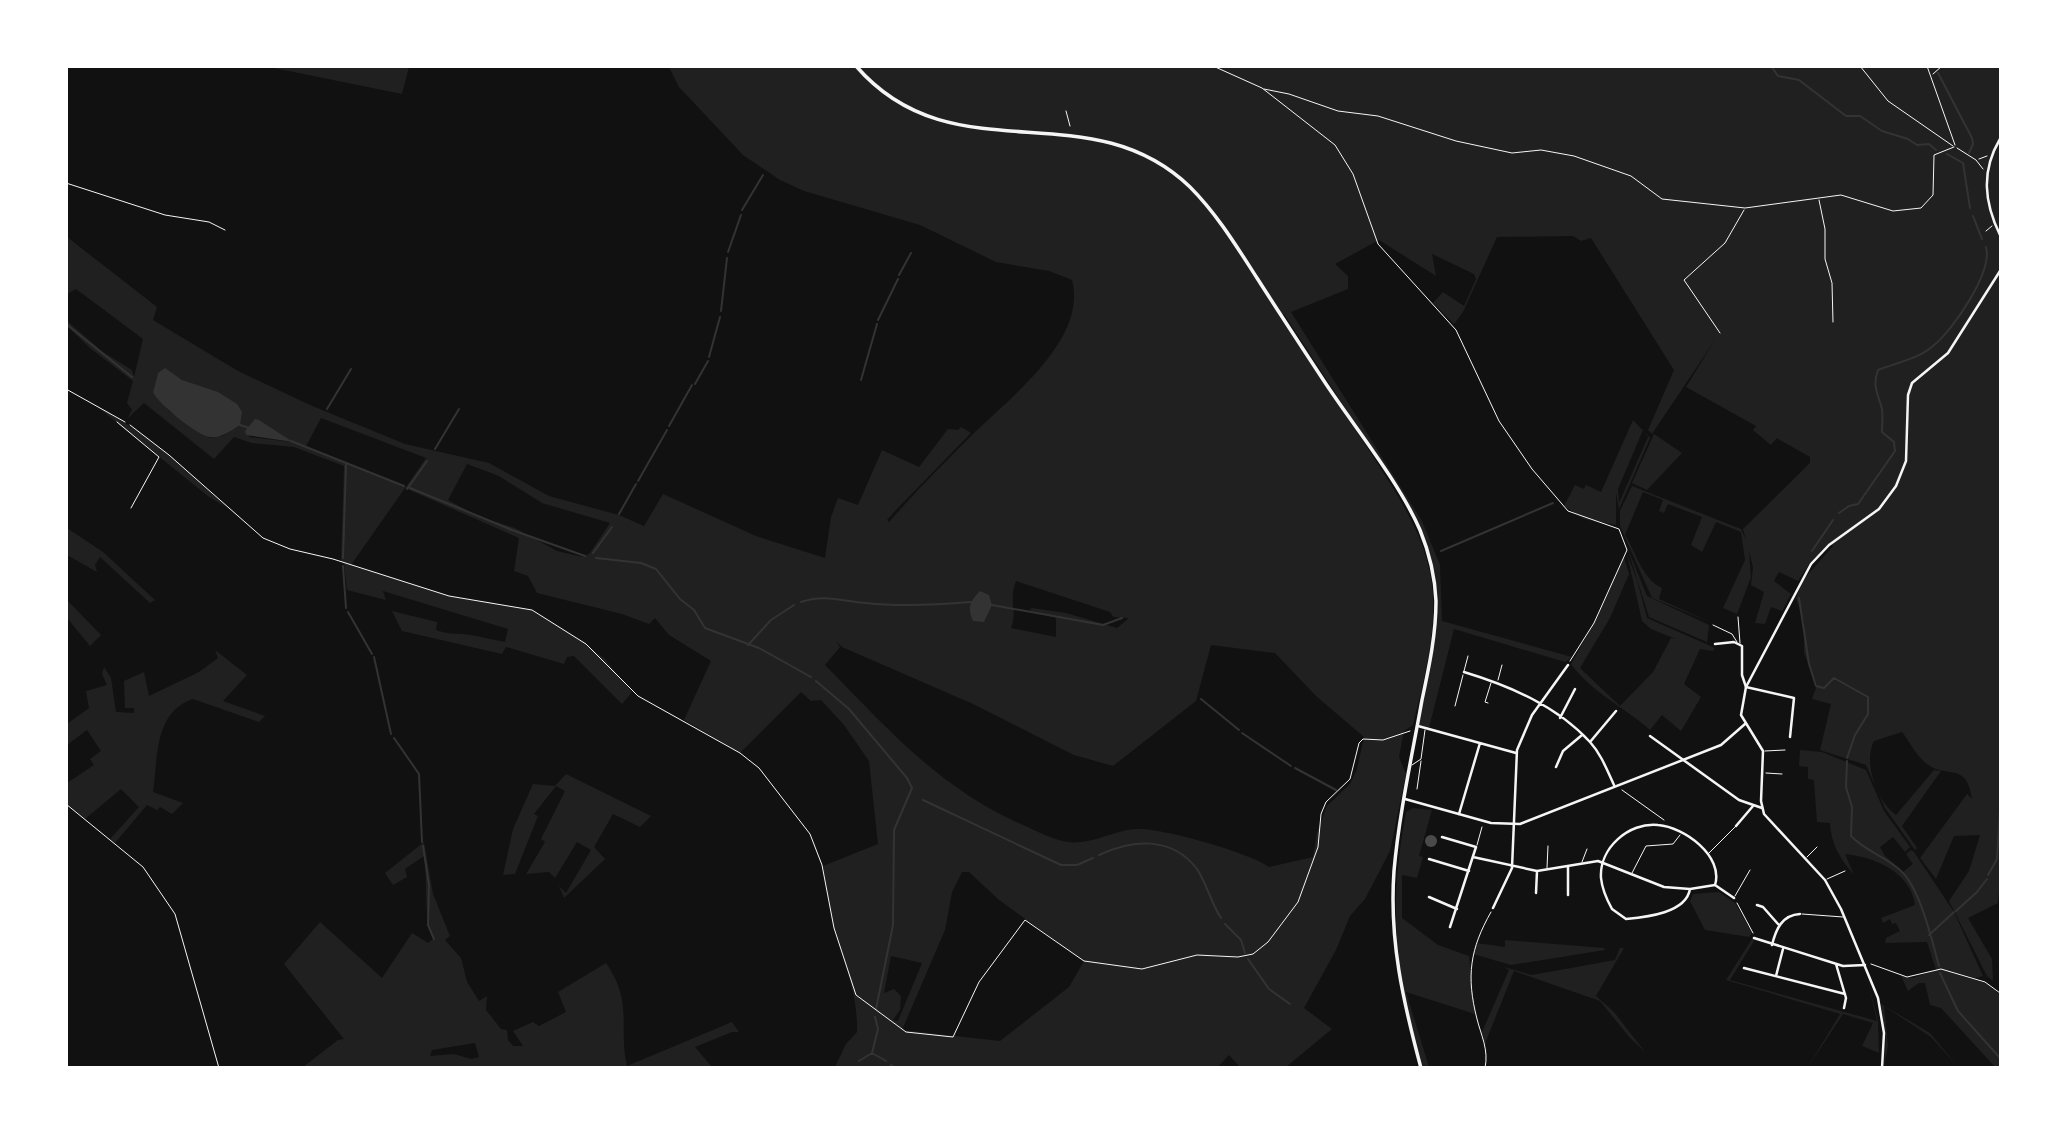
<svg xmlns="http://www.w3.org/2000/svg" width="2067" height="1134" font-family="'Fira Sans Condensed',sans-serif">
<rect width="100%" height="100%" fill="#111"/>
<!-- green -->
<path fill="#202020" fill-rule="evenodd" d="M269,67L409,66V67L402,94Z
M669,67H2000V879L1998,903L1968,918L1992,959L1993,981L1987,976L1949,901L1969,871L1980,835L1954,836L1936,879L1920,858L1967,794L1972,799C1967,761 1947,779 1927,764C1916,756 1910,742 1902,732L1874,741C1863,762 1876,800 1896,815L1934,770L1941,771L1902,826L1917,848L1915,850L1885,808L1866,765L1820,750L1831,704L1812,699L1817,685L1804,653V622L1796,598L1803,580L1833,546L1830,543L1809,564L1798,581L1779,572L1774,581L1791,594L1782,611L1771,607L1765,624L1755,623L1764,592L1751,585L1753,568L1749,550L1751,577L1737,614L1723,608L1745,560L1741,532L1716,522L1702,552L1691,545L1702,517L1668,504L1664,513L1659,511L1663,500L1643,492L1625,535C1636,552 1642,579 1662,588L1659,599L1712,623L1652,598L1620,526V511L1632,486L1741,529L1746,540L1743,529L1810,463V457L1780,440L1777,438L1771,445L1753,430L1756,426L1686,387L1715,340L1652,434L1648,430L1674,370L1591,238L1581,241L1573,236L1497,237L1463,312L1454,324L1433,303L1443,292L1464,306L1476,279L1474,274L1432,254L1436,276L1379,240L1335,264L1348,276V289L1291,312L1422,521L1440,565L1442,621L1572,657L1565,662L1454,629L1429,728L1419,725L1438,610L1435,576L1428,547L1405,500L1284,314L1279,316C1311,363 1343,410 1374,458C1398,496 1423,532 1431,578C1439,626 1424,679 1413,725L1404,731L1399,757L1406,774L1390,851L1365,899L1350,916L1336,950L1304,1008L1332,1029L1286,1067H1240L1229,1055L1217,1068L835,1067L846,1044L857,1032C858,995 845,965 835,931C829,910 827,887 823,866L878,844L869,761L844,725L821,700L811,701L801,692L740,753L684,720L711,661L669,635L655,618L649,624L622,614L537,593L528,576L514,571L519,538L405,488L351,565L449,596L532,610L586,644L605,659L632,692L622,704L574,656L567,657L564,664L506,647L502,654L402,631L392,611L437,622L436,630C448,635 460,633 471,635C483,637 493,640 505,642L508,629L383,591L386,600L347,590L344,563L341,562L344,466L294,447L252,443L234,437L214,459L144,403L127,419L132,410L127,403L133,381L90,348L67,326L66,320L103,352L132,370L134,377L143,339L76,289L67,294V237L157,307L153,320L238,371L310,405L405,444L489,463L549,496L619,515L644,526L663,494L756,536L825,558L831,517L838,498L858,505L882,450L919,467L948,429L958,430L961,427L971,433L896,510L887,520L889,522C915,492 943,464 971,436C1008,399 1088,340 1072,280L1049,271L996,262L920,225L804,191L780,180L743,155L679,87ZM165,369C176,376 187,384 200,388C216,394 227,396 239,409L236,427L223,436L210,438L169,411L153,392L158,373ZM321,418L426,458L406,487L306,446ZM259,420L292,442L249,437ZM467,464L499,476L542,503L610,523L590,553L583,557L557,551L515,528L478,516L448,500ZM1016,581L1110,612L1113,617L1129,618L1117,628L1066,613L1032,608L1029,610L1056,618V637L1011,628C1018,610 1008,601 1016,581ZM836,641L842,647L973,704L1074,755L1113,766L1196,701L1211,645L1275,653L1316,696L1364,737L1357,769L1350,784L1327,806L1317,832L1313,857L1269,867C1251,853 1160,827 1136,829C1114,830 1092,845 1068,842C1053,840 1037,831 1023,825C940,789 887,728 825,665L840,647ZM962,872H969L999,900L1084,961L1069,987L1000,1041L902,1030L945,930L952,892ZM891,956L922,963L898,1021L893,1020L900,1010L901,996L894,989L884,993Z
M99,408C147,433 187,470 226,507L209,497Z
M1633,420L1650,438L1619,509L1616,493V525L1584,519L1564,506L1575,485L1584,489L1586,485L1601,492ZM1643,430L1648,437L1619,503L1618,489Z
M1654,434L1682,453L1647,490L1632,483Z
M67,528L103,552L155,600L150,603L100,557L95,565L97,572L67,555Z
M1627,547L1647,596L1709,625L1707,642L1649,617Z
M1627,554L1637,580L1647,618L1715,648L1713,651L1700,649L1684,684L1701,697L1681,731L1662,715L1650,730C1627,709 1591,692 1571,664L1597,618L1624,557L1629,574L1610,618L1580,668L1620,706L1653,672L1671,638L1676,639L1651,629L1642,621Z
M67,600L101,635L90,646L67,618Z
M215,650L247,675L223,701L265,716L259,722L193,699C154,712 158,757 153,792L183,803L172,814L160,807L157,810L147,805L115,843L110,839L139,807L121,789L85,819L67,804V783L94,765L90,759L101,751L87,730L67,745V724L89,708L86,691L107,685L102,674L104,667L111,678L116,712L134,713V708H125L124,681L144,672L149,696L199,672L218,658Z
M1800,750L1822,752L1866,770L1884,811L1910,847L1905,852L1893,837L1880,847L1885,856L1903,872L1913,864L1906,854L1911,850L1914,852L1954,912L1983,976L1975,978L1944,970L1988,984L2000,995V1067H1995L1941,1008L1930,1005L1925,983H1919L1908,991L1901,976L1913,978L1936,970L1927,942L1885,943L1886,938L1900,931L1896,923L1892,924L1890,919L1883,923L1881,918L1915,905C1911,872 1874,857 1845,854L1854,875C1840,859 1831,844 1830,823L1817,822L1814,780L1808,779V767L1799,766Z
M566,774L651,816L640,827L613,814L594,847L605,859L564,898L559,886L566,893L591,850L577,842L555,878L549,872L526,874L545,842L541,839L565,791L556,786L534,814L538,816L515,874L503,875L513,829L533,784L555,786Z
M1413,808L1432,810L1419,856L1423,857L1417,878L1402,875V918L1438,945L1469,956L1475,1014L1406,992L1429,1067H1423C1396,970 1387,914 1406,812Z
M424,842L433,894L450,936L445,940L461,958L467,982L479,1001L487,996L486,1010L501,1029L507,1030L508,1040L513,1046H523L513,1031L533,1022L539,1026L566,1012L558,992L606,963C634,1004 618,1025 627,1066L732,1022L739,1032H732L695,1047L712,1067H303L338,1040L344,1039L284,964L320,922L382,978L412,933L428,943L433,939C423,918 428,881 424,856L405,869L407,877L393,885L385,873ZM475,1043L479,1057L471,1059L454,1054L430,1056L432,1050Z
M1719,892L1735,903L1752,933L1749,937L1705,930L1690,901L1693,894Z
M1752,939L1754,941L1730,980L1877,1021L1867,978L1878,1021L1879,1053L1862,1046L1873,1023L1843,1014L1808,1067L1840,1014L1726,980Z
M1505,940L1604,948L1605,950L1511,965L1473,954L1476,943L1505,947Z
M1620,948H1624L1596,996L1614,1012L1645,1052L1630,1038L1600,1001L1514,971L1486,1041V1067L1487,1051L1482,1032L1509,970L1504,967L1532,975L1615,960Z
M1881,1004L1930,1033L1958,1067L1931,1037L1884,1006L1888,1046L1884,1067L1886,1036Z"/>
<!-- water -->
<path fill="#333" d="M165,368L182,380L218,392L237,404L242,412L240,425C230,431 221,439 209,437C197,435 157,403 153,392L158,373Z
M255,419L259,420L293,442L246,435L245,431Z
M980,591L989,595L992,605L984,622L973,621C967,608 970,601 980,591Z"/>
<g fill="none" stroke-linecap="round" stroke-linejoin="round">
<!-- stream -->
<path stroke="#333" stroke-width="2" d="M1771,66L1778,76L1799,80L1846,116H1860L1882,131L1908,139L1917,145L1929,144L1936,150
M1935,66V67
M1938,73L1972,138L1973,144L1969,153
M1947,154L1963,163L1970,208
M742,210L763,175
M1973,216L1982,239
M728,252L741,215
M899,275L911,253
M721,311L727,258
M878,320L898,279
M66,324L132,377
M709,357L720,317
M861,380L877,324
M695,384L708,361
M327,409L351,369
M240,425L249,428
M669,426L692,385
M291,441L404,486
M435,449L459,409
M638,481L667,430
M410,488L512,530L585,556
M407,489L427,461
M1839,513L1849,506L1858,504L1895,451L1894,442L1882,432C1882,424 1883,417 1882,409C1878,394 1872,386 1878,370C1896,363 1918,359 1933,346C1953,330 1993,272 1986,247
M619,514L636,484
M1441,551L1553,503
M1812,551L1833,520
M593,553L612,527
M343,558L346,465
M596,558L641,563L656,569L680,599L694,610L705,628L759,648L811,677
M343,566L346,608
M1799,598L1809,664L1816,686L1824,688L1834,678L1868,697V714L1855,735L1847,758
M801,602C824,594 842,601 866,603C901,607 936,605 971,602
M992,605L1103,625L1122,618
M348,612L372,654
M748,645L771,620L794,605
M374,657L391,734
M816,681L849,709L907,778L912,788L894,830L893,925L876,1009
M1201,699L1239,730
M1242,733L1291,766
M394,738L419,774L422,842
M1847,761L1846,787L1852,807L1851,836C1865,851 1885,856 1900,870C1920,887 1932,941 1939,966
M1295,768L1336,790
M923,800L1061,865H1077L1093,858
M423,846L429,885L428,925L434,939
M1099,855C1132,839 1172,836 1197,869C1207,884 1211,903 1221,918
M1988,875L1997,859L2000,810
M1956,911L1977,892L1987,879
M1225,924L1241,940L1245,953
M1929,935L1954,912
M1248,959L1269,989L1290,1004
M1940,973L1958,1011L2000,1058
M872,1053L886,1061
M859,1061L872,1053L878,1029L875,1017
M891,1065L896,1068"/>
</g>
<!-- building -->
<path fill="#4a4a4a" d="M1425 841a6 6 0 1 1 12 0a6 6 0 1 1-12 0Z"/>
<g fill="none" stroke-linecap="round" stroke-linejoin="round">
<!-- path -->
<path stroke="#f5f5f5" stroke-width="1" d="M1213,66L1262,88L1335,145L1353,174L1378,244L1456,330L1499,421L1532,469L1568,511L1619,529L1627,550L1594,623L1570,661
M1860,66L1888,101L1953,146
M1927,66L1955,145
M1933,74L1942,66
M1264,89L1289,94L1338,111L1378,116L1456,141L1512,153L1541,150L1574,156L1631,176L1662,199L1745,208L1841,195L1893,211L1921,208L1933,195L1934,155L1954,147
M1066,111L1070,126
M1957,148L1976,160L1983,169
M1979,159L1987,156
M66,183L165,215L209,222L225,230
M1819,200L1825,229V259L1832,283L1833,322
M1986,231L1992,226
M1720,333L1684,280L1725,243L1744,210
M117,422L159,457L131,508
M130,425L169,455L263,538L290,549L333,559L449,596L532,610L586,644L638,696L740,753L759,768L810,834L822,865L834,928L856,995L906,1032L953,1037L979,982L1025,920L1084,961L1142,969L1197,955L1238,957L1253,954L1268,942L1298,902L1318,847L1321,814L1326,802L1350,779L1359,743L1363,739L1383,740L1410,731
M1622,790L1664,820
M66,804L143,867L175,914L219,1068
M1737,903L1753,933
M1871,964L1907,977L1941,969L1985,982L2000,993
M1485,1068C1489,1050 1481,1035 1477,1019C1466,976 1470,949 1491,912"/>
<!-- service -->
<path stroke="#f5f5f5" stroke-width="1" d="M66,389L125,422
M1738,617L1740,643
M1713,625L1732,634L1737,642
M1464,671L1468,656
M1498,680L1502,665
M1488,703L1485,702L1491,683
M1455,706L1463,675
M1765,751L1785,750
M1412,765L1421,759L1425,730
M1766,773L1782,774
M1417,789L1421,761
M1477,845L1482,827
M1708,854L1735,827
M1807,857L1817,847
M1582,862L1587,849
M1547,868L1548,846
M1632,873L1646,846L1673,844L1680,835
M1827,879L1845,871
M1735,896L1750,870
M1802,914L1843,917"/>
<!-- minor -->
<path stroke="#f5f5f5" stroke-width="2.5" d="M1715,644L1734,642L1742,646V675L1746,687L1794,698L1790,737
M1464,672C1510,686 1557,706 1590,742C1601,754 1607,770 1614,785
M1560,718L1575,689
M1418,726L1516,753
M1650,736L1739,800L1762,808
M1590,742L1616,711
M1556,767L1563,751L1582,735
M1459,814L1480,743
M1736,826L1753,806
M1442,837L1476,847L1450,927
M1473,857L1537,871L1598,861L1664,887L1690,889L1715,885
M1429,859L1469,871
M1715,885L1734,898
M1690,889C1686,913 1647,917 1626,919L1612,909C1607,900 1602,888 1601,878C1599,848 1629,822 1658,825C1684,827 1724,856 1715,885
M1536,893L1537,871
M1568,895V866
M1429,897L1457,909
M1757,905L1763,907L1778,924
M1493,908L1512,868L1517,750L1532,715L1568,665
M1754,938L1843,966L1865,965
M1772,945C1776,929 1782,915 1800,914
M1836,964L1846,998L1844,1008
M1744,968L1845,994
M1776,976L1783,949"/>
<!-- tertiary -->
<path stroke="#f5f5f5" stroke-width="2.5" d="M2000,139C1981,171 1984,202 2000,235
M1405,799L1491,823L1520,824L1721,745L1745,724
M1882,1068L1884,1033L1878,998L1841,909L1825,880L1764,814L1761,801L1763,751L1741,715L1746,687L1811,564L1829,545L1879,509L1896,486L1906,461L1908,395L1912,383L1948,353L2000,271"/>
<!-- primary -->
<path stroke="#f5f5f5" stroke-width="3.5" d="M856,66C953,178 1088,89 1190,187C1217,214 1237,247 1257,278C1280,314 1303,349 1326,384C1356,429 1399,482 1420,530C1429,552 1435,577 1436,601C1436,635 1429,667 1422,700C1412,756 1399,814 1394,871C1389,940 1403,1001 1421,1068"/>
</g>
<!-- border -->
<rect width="2067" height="1134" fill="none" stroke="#ffffff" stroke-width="136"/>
</svg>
